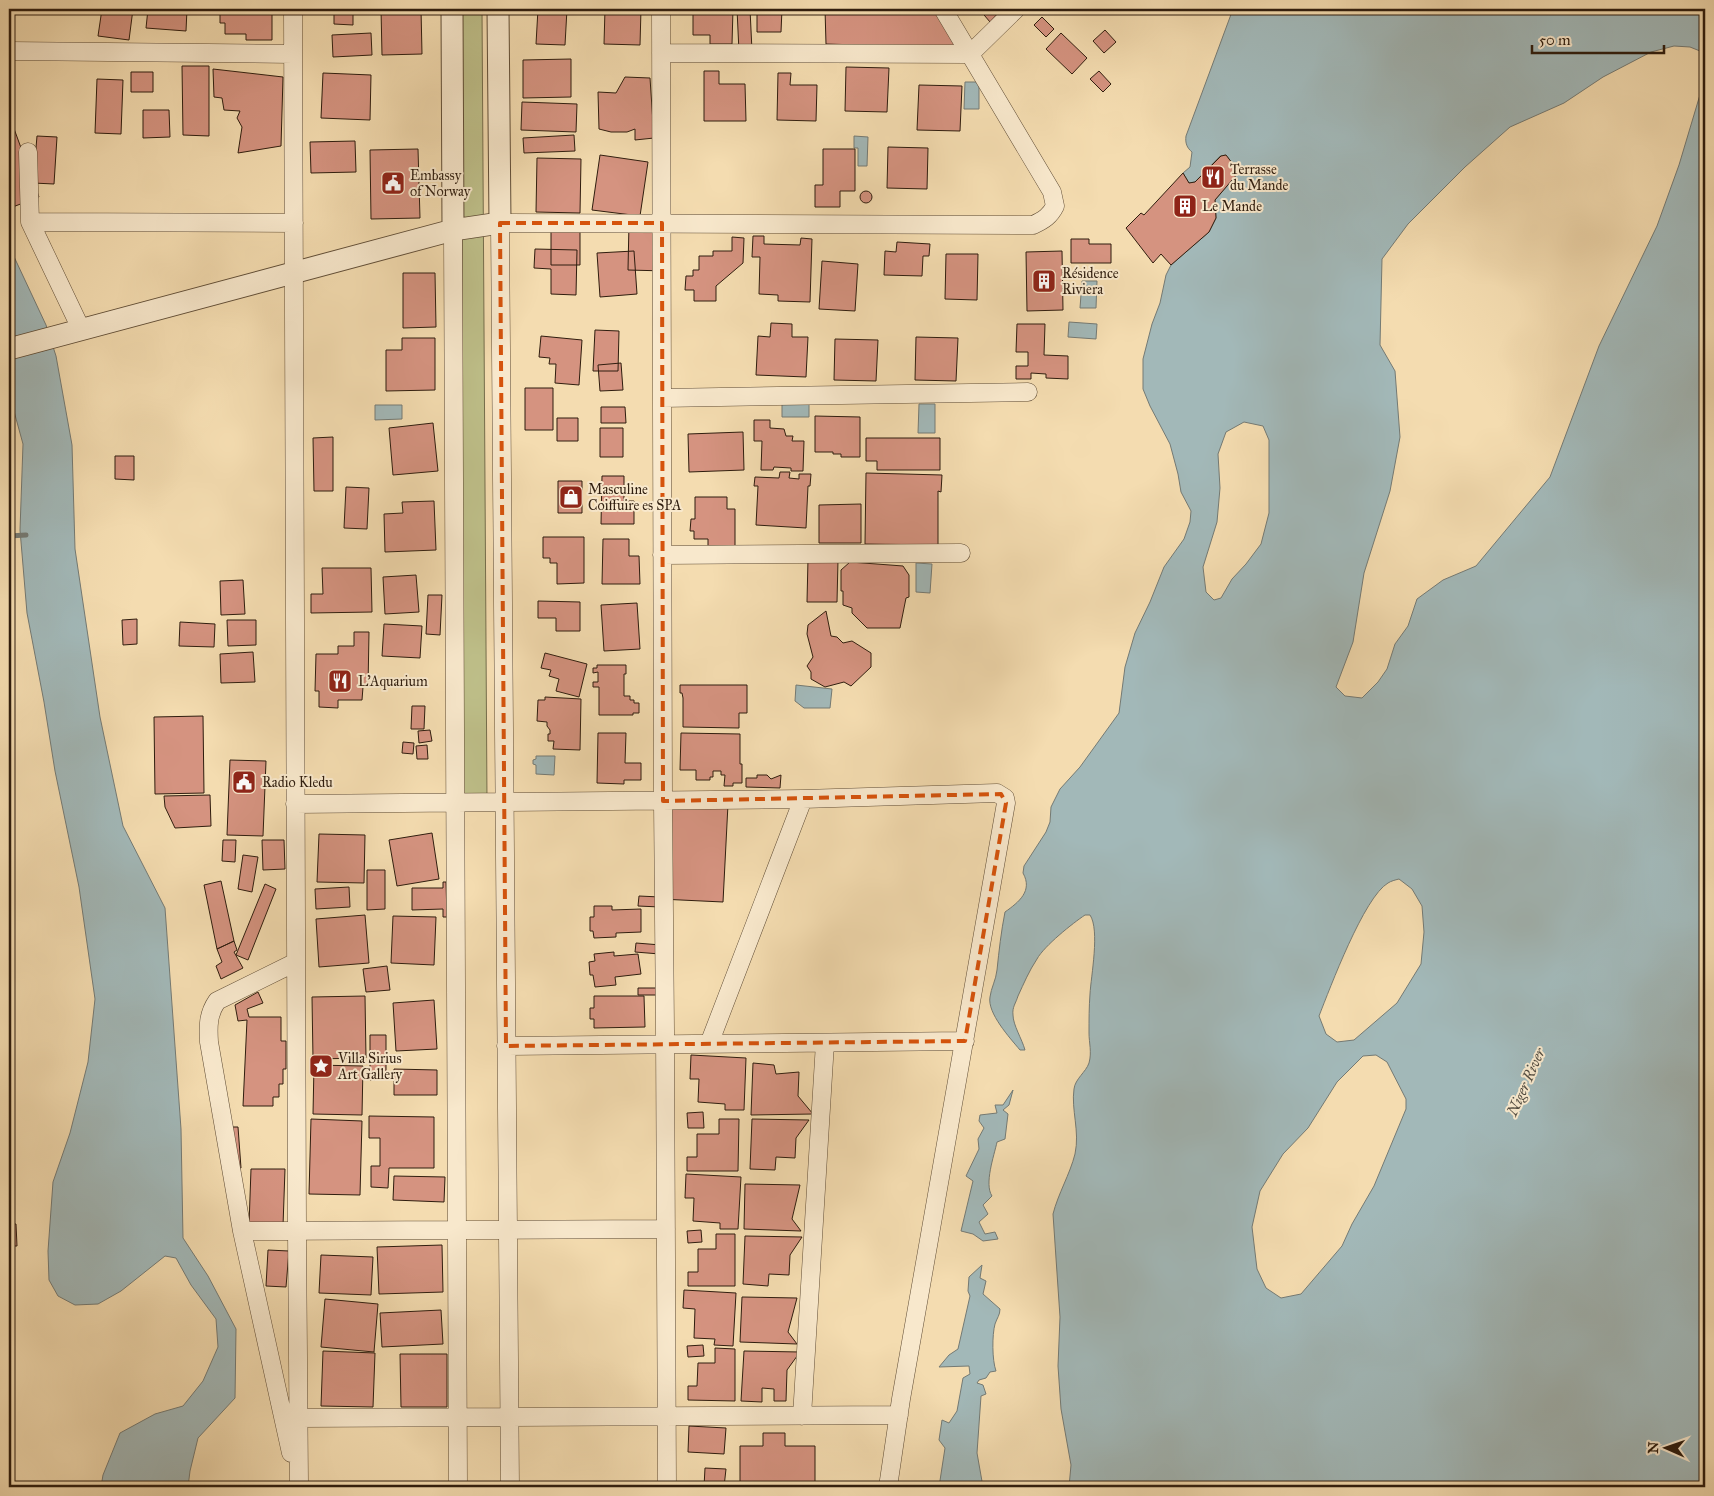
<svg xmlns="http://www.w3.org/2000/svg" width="1714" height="1496" font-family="'IM FELL Great Primer',serif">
<rect width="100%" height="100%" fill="#f4dcb0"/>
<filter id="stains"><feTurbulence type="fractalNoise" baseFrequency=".004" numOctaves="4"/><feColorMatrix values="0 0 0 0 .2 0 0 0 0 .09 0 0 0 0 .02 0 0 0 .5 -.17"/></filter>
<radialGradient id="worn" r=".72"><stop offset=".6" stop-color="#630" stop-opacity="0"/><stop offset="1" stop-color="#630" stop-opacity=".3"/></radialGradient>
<!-- green -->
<path fill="#bebf89" stroke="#766e4c" d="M462,9H482L487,801L463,803Z"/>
<!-- water -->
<path fill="#a2b8b8" stroke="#747a74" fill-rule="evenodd" d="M1233,9H1705V53L1690,47L1674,46L1651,52L1603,77L1564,103L1510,127L1465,167L1408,224L1382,259L1380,345L1395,371L1400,437L1390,491L1364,573L1353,642L1336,687L1345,696L1362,698L1378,682L1387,669L1395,644L1408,626L1417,599L1443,580L1476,566L1550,477L1599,346L1657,226L1679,165L1705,78V1487H1069L1071,1465L1061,1409L1058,1366L1060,1317L1053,1214C1058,1194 1070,1174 1075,1154C1080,1131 1071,1110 1074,1089C1075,1079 1086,1072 1089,1063C1092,1052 1089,1043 1089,1033C1089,1020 1089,1007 1090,994C1091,976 1100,930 1090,915H1085C1073,923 1044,946 1037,959C1029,971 1024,983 1018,996C1016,1003 1012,1007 1013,1015C1013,1025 1022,1039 1025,1050H1020C1010,1038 987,1013 990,997C991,988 996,980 997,970C999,951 1001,932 1005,912C1019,902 1033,891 1023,873L1024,866L1046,832L1050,822L1051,807L1060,789L1080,767L1119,713L1125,667L1135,633L1150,602L1164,567L1184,539L1190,522L1191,511L1181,492L1178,474L1170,444L1150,406L1143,389V359L1152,324L1160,303L1166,275L1171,265L1209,232L1216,218L1215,200L1239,172L1226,155L1220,156L1195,182L1189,183L1183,173L1190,167L1192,152C1187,148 1185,143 1186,136ZM1244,422L1263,426L1269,440V513L1261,544L1246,564L1232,579L1221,598L1214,600L1206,592L1203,567L1217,522L1220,488L1218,454L1226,432ZM1399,879L1412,889L1422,906L1424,932L1421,964L1397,1003L1354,1040L1337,1042L1326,1034L1319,1016C1330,988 1364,897 1388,883C1391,881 1395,880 1399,879ZM1376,1055L1387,1062L1406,1099V1109L1374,1186L1352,1224L1342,1246L1301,1294L1281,1298L1266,1288L1257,1269L1252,1227L1260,1191L1283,1154L1308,1128L1337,1082L1363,1056Z
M965,82H979V109H964Z
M854,136L868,137L867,166H858V148H854Z
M9,246L46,325L56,356L72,445L75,549L100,717L123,826L165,908L181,1129L183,1238L208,1276L236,1329L235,1398L198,1438L190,1471L188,1487H101L103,1475L120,1433L155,1414L183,1406L203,1381L218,1347L216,1319L191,1285L176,1258L165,1256L121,1291L98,1304L75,1305L58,1296L49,1280L48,1251L53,1182L70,1133L88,1062L95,999L79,887L55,771L44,702L27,613L20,530L23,444L9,393Z
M1082,281H1097L1096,308H1080Z
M1069,322L1097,324L1096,339L1068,337Z
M809,400V417H782V401Z
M919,404H935V433H918Z
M375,405H402V419L375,420Z
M916,563L932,564L930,593L916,592Z
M796,685L832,689L830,708H804L795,701Z
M536,756H555L554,775L536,774V765L533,764V760L536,759Z
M1013,1090L1009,1105L1003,1110L1008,1114L1005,1139L997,1142C994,1156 984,1184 992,1196L983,1205L988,1214L979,1222L985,1234L995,1232L998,1239L983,1241L973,1234L961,1231L973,1181L966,1176L979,1149L978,1139L984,1128L979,1121L980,1115L997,1113L995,1105H1003Z
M982,1265L980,1278L986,1281L983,1294L1000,1309C1000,1315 997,1318 995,1324C992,1335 992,1360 996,1371L990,1372L986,1378L979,1380L977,1383L983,1385L986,1394L981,1396L977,1453L983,1487H939L945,1448L939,1440L942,1420L949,1423L957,1411L963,1378L970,1374L969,1366L939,1367L949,1355L958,1349L970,1296L968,1291L969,1277Z"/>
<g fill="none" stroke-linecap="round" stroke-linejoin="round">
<!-- stream -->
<path stroke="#747a74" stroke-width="5" d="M9,536L26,535"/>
</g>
<!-- building -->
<path fill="#d59380" stroke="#2f1d0e" d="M102,9H133L129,40L98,36Z
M148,9H187L186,31L146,28Z
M220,9H272V40H246V34H225V23H220Z
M381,9H421L422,54L382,55Z
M538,9H567L565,45L536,44Z
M605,9H641L640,45L604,44Z
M693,9H733L732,44H710V35H693Z
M737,9H750L752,51L739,52Z
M757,9H782L781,32H757Z
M825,9H933L957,48L826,44Z
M979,9H1002L990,22Z
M334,12L353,13V25L334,24Z
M1042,17L1054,29L1046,37L1034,25Z
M1105,30L1116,42L1104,53L1093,41Z
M371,33L372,55L333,57L332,35Z
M1061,33L1087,58L1072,74L1046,49Z
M571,59V97L523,98V60Z
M182,66H209V136L183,135Z
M846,67L889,68L887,112L845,111Z
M213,69L283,77L281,146L238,153L242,127L237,118L240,111L224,110L222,98L214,97Z
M704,71H719V84H745L746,121H704Z
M1099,71L1111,84L1103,92L1090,79Z
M131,72H153V92H131Z
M323,73L371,75L370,120L321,118Z
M778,73H791L790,85H817L816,121L777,120Z
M625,77L650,78L654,138L635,140V129L627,132H611L599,129L598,92L616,93Z
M97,79L123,80L121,134L95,133Z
M919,85L962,86L960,131L917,130Z
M522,102L577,104L576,132L521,130Z
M143,110H169L170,137L143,138Z
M9,115L39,197L10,208L9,205Z
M574,135L575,151L524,153L523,138Z
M37,136L57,137L54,184L33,183Z
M355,141L356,172L311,173L310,142Z
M888,147L928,148L927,189L887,188Z
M418,149L420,218L371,219L370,150Z
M823,149H855V191H840V207H815V185H823Z
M600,155L648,162L640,216L592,210Z
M1226,155L1239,172L1215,200L1216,218L1209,232L1171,265L1161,254L1153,263L1126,228L1141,213L1144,215L1183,173L1189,183L1195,182L1221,156Z
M537,158L581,159L580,213L536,212Z
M860 197a6 6 0 1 1 12 0a6 6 0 1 1-12 0Z
M551,223L580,224V265H551Z
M629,223L668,225L666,271L628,270Z
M753,236H764V244L800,245L801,238L812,239L810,302L778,301V295L759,294L760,257H752Z
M732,237L744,238L743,263L716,286V301H694V290H685L686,276H693V270H699V256H713V251H732Z
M1071,239H1089V244H1111V263H1071Z
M897,242L930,244L929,256H923L922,276L884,275L885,251L896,252Z
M535,249L577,250L576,295L551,294V269L534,268Z
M634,251L637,294L600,297L597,253Z
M1062,251L1063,310L1027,311L1026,252Z
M946,254H978L977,300L945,299Z
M822,261L858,264L855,311L819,309Z
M403,273H435L436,327L403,328Z
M771,323L792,324V337H808L806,377L756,375L758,336L770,337Z
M1017,324H1045L1044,355L1068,356V379L1046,378V374L1031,373V379H1016V366H1028V352H1016Z
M595,330L619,331L618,371H593Z
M541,336L582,340L579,385L555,383L556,364H549L550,358L539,357Z
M916,337L958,338L956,381L915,380Z
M402,338H435V390L386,391V350H402Z
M835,339L878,340L876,381L834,380Z
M621,363L623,390L600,391L598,365Z
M525,388H553V430H525Z
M601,407H625L626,423H601Z
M815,416L860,417V457H841V454H833V452H815Z
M557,418H578V441H557Z
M754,420H770V428L784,429L786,436H793L792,441H804L803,471H791V468L774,467L773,470H761L762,441H754Z
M433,423L438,471L393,475L389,428Z
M600,428H623V457H600Z
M743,432L744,470L689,472L688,434Z
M333,437V491H314L313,438Z
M866,438H940V470H877V461H866Z
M115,456H134V480L115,479Z
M780,472H790L789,478L799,479V474H811L810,486H808L806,528L756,525L758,486H754L755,477L779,478Z
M866,473L942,475L941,492L938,491V545L865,544Z
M602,476H624V501H634V524H601Z
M558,481H582V513H558Z
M346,487L369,488L367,529L344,528Z
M695,497H727V509H735V546H708V539H694V531H690L691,519H695Z
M434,501L436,550L385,552L384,514L403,513L402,502Z
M861,504V543H819V505Z
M543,537H584V583L557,584V563H550V558H543Z
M603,539H629V556H639L640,584H602Z
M808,559L838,560L837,602H807Z
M850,562L903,566L909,575V597L906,598L900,628H867L852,613V608L843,605V591H841V570Z
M322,568H371L372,612L311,613V594H323Z
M416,575L419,612L385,614L383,577Z
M243,580L245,614L221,615L220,581Z
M428,595H442L440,635L426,634Z
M538,601L580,602V631H556V618H538Z
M637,603L640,649L604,651L601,605Z
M826,611L831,636L837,637L843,643L852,641L871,653V667L851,686L844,682L825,687L811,679V672L807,666L813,657L807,634L808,625Z
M137,619V644L123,645L122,620Z
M227,620H256V645L228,646Z
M180,622L215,624L214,647L179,646Z
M384,624L422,626L420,658L382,656Z
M354,632H369L368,687H363L362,700H338V708L319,707V691H315L316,654H338V646H354Z
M253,652L255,682L221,683L220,654Z
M545,653L587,664L579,697L556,691L559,679L549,676L551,670L541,668Z
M597,665H626V674H624V696H630V700H634V703H639V713H633V715H599V687H593V682H598V672L593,673V668H597Z
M680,685H747V713H739V728L683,727V698L682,693H680Z
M545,697L581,699L580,750L553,749L554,741H548V734H550V730L547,726V722L537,721L538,700H545Z
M412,706H425L424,729H411Z
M203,716L204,793L155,794L154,717Z
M430,730L432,741L419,743L418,731Z
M598,733H626L625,763H641V780H624V784L597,783Z
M681,733L740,734V764H742V783H733V786H724L725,775H721V771H713V777H710V780H696V770H680Z
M403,742L414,743L413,754L402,753Z
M427,745L428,759H417L416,746Z
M230,760L266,761L263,836L227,835Z
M757,775H767L771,779L781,775L780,788L746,787V778H757Z
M210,795L211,826L175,828L165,807L164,796Z
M665,800L728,804L723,902L660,899Z
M432,833L439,879L397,886L389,840Z
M319,834L365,835L364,883L317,882Z
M223,840H236L235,862L222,861Z
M262,840H284L285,869L263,870Z
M243,855L258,857L252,892L238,889Z
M367,870H385V909L367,910Z
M221,881L234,941L217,949L204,885Z
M443,882H446L447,917H443V909L412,910V888H443Z
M265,884L276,889L248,960L236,955Z
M349,887L350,907L316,909L315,889Z
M639,896L660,897V907L638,906Z
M594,906H612V910L641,909V932L616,933V937L594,938L593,931H590V917H594Z
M365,915L369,963L319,967L316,919Z
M393,916L436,917L434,965L391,963Z
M234,941L237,950L234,952L243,968L221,979L216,966L222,962L217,949Z
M636,943L661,945L660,954L635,952Z
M614,952V956L638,954L641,974L615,977L616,985L595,987L593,975H590L589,962L595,961L594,954Z
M387,966L390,990L366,992L363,969Z
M638,988H660V995H638Z
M258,992L263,1003L247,1009L249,1017H281V1041H286V1069H283V1084H279V1097H273V1106H243L247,1020L238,1021L235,1005Z
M365,996L366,1058L313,1059L312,997Z
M594,996H644L645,1027L594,1028V1019H590V1008H594Z
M434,1000L437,1049L396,1051L393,1003Z
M370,1035H386V1079L370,1080Z
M691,1055L746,1058L744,1110H725V1104L698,1102L699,1079H690Z
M753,1063L774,1065L776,1074L799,1072L798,1096L813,1114L751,1115Z
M314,1065L363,1066L362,1115L313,1114Z
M394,1069L437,1070V1095H394Z
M703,1112L704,1128H688L687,1113Z
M369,1116L434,1117V1168H389L388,1188L371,1187V1166H380V1138H369Z
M311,1119L362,1121L360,1195L309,1194Z
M719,1119H739L738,1171H687V1157H697V1134H719Z
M752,1119L809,1120L796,1138L795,1158L776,1157L775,1170L750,1169Z
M229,1127H238L241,1168H232Z
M251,1169H285L283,1226L249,1225Z
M686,1174L741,1177L738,1229H720V1223L693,1221L694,1198H685Z
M394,1176L445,1177L444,1202L393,1200Z
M745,1184L800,1185L792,1219L801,1231L744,1229Z
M9,1224H16L17,1246H9Z
M701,1230L702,1242L688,1243L687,1231Z
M716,1234H735V1286H688V1272H698V1249H716Z
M745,1236L802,1237L790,1255L789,1275L769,1274L768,1286L743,1284Z
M442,1245L443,1292L379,1294L377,1247Z
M268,1250L289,1251L286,1287L266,1286Z
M321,1255L373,1257L371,1295L319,1293Z
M684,1290L736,1293L733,1346L714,1345L715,1339L694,1338L695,1309L683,1308Z
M742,1297L797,1298L788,1332L797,1344L740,1342Z
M325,1299L378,1304L374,1352L321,1347Z
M441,1310L443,1344L382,1347L380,1313Z
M703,1345L704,1356L688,1357L687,1346Z
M715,1348L735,1349V1401L688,1400V1386H697L698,1363H715Z
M323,1351L375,1353L373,1407L321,1406Z
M744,1351L800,1352L787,1370L786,1401H774V1389L762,1388V1402L741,1401Z
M400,1354H447V1407H401Z
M689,1426L726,1428L724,1454L688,1452Z
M763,1433H785V1446H815V1487H740V1446H763Z
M705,1468L726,1469L724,1487H704Z"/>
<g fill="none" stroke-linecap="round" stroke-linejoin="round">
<!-- minor casing -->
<g stroke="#604d36" stroke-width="19">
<path id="minor" d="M293,9L297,1231L299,1484
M661,9L663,801L665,1030L667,1487
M9,51L293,54
M661,53L970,54L1016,9
M28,152L30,222L81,329
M30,222L294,223
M453,230L458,1487
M662,398L1028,392
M662,555L961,553
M295,804L803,799L997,793L1005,798L1006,803L901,1399L888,1487
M709,1044L803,799
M506,1046L965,1041
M242,1231L666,1229
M802,1416L825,1043
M298,1418L899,1415
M291,1453L242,1231L209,1042C208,1026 208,1014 217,1001L296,962
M510,1487L500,223L1033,225C1044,220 1050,216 1055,206L1052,192L943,9"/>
</g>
<!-- tertiary casing -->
<g stroke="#604d36" stroke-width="23">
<path id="tertiary" d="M452,9L453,230
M9,349L453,230L500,223L498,9"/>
</g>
<!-- minor -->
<use href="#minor" stroke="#f8e8cc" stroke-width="18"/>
<!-- tertiary -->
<use href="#tertiary" stroke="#f8e8cc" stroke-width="21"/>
</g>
<!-- marked area -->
<path fill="none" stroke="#d6530c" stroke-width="4" stroke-dasharray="10 6" stroke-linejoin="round" d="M500,223H662L663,801L1001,794L1006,803L965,1041L506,1046Z"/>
<!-- icons -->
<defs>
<g id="restaurant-square" transform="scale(1.25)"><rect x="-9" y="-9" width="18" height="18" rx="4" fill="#8f2418" stroke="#f8e8cc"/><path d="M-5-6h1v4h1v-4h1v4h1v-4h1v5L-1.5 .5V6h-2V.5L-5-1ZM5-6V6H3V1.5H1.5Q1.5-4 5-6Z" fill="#fff"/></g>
<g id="civic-square" transform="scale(1.25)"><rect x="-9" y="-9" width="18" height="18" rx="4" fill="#8f2418" stroke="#f8e8cc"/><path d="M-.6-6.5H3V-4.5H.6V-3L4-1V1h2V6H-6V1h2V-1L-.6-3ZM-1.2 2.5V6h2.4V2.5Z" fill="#fff"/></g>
<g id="building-square" transform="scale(1.25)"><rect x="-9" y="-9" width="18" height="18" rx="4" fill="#8f2418" stroke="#f8e8cc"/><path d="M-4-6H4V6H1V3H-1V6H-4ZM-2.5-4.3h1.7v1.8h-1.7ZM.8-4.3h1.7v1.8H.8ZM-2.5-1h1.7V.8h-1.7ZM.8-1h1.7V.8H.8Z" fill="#fff"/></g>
<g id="shop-square" transform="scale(1.25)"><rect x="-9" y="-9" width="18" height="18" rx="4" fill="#8f2418" stroke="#f8e8cc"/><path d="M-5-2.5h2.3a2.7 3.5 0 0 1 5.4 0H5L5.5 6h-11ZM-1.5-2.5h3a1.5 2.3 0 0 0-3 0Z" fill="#fff"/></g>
<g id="sight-square" transform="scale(1.25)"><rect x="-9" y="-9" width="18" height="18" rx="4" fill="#8f2418" stroke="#f8e8cc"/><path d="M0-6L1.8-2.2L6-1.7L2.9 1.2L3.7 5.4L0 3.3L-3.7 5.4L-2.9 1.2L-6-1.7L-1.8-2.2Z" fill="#fff"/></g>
</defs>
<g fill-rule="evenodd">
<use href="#restaurant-square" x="1213" y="177"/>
<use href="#civic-square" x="393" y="183"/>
<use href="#building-square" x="1185" y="206"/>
<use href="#building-square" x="1044" y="281"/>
<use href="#shop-square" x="571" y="497"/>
<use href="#restaurant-square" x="340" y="681"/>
<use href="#civic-square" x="244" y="782"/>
<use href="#sight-square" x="321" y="1066"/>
</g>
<g text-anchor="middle" stroke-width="4" stroke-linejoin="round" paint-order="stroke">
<!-- poi labels -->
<g font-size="14" fill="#2f1d0e" stroke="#f8e8cc" text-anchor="start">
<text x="1230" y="174">Terrasse<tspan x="1230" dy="16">du Mande</tspan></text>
<text x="410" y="180">Embassy<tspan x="410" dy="16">of Norway</tspan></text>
<text x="1202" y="211">Le Mande</text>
<text x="1062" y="278">Résidence<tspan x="1062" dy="16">Riviera</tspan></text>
<text x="588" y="494">Masculine<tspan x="588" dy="16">Coiffuire es SPA</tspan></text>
<text x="358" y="686">L'Aquarium</text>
<text x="262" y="787">Radio Kledu</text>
<text x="338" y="1063">Villa Sirius<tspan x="338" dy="16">Art Gallery</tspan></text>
</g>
<!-- water labels -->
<g font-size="15" font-style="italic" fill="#524c41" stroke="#f8e8cc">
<text transform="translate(1526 1082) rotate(-66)" y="5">Niger River</text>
</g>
</g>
<!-- margin -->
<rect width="1714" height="1496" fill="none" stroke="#f4dcb0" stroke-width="30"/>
<rect x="10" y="10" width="1694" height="1476" fill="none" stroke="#2f1d0e" stroke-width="2.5"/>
<rect x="15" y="15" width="1684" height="1466" fill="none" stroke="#2f1d0e"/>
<!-- north arrow -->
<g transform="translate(1666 1448) rotate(272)" stroke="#f8e8cc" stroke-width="4" paint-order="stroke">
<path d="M0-4L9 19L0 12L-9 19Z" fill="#2f1d0e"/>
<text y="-8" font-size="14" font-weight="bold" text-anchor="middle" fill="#2f1d0e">N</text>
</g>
<!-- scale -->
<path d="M1532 45v8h132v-8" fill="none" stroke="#2f1d0e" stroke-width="2.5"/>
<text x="1539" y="45" font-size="15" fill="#2f1d0e" stroke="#f8e8cc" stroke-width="4" paint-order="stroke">50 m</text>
<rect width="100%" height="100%" filter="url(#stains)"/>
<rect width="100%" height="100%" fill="url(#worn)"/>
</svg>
